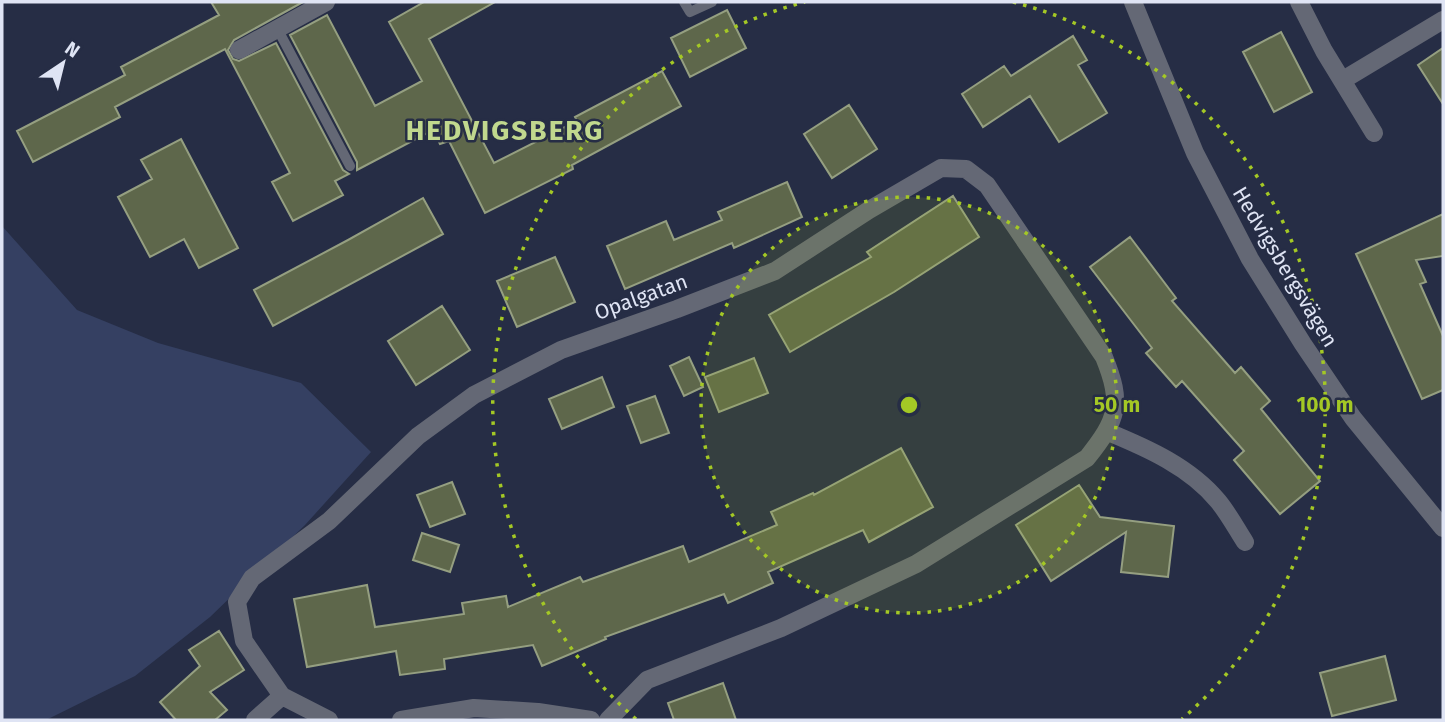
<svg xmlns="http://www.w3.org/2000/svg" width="1445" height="722" font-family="'Fira Sans',sans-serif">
<rect width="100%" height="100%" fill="#262d45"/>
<!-- green -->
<path fill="#354062" d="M2,226L77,310L158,343L301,383L371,452L305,525L210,617L135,676L46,720H2Z"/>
<!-- building -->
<path fill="#5e674b" stroke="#959f81" stroke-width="2" d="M211,2H303L234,40L228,50L233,59L239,61L276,43L343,170L349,174L335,181L343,195L293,221L272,182L290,173L225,49L115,107L120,117L33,162L17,131L125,75L121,67L219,15Z
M424,2H495L429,39L494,163L577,121L575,117L662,71L681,106L572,165L573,169L485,213L449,141L440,144L433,130L357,170V162L290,35L327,15L375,106L422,81L389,22Z
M727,10L746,48L690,77L671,38Z
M1281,32L1312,92L1274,112L1243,52Z
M1073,36L1087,60L1078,65L1107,113L1059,142L1030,96L983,127L962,94L1004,66L1011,76Z
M1443,48V104L1418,65Z
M849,105L877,149L832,178L804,134Z
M181,139L238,248L199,268L184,239L150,257L118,197L152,179L141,160Z
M787,182L802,217L734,248L732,243L625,289L607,246L666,221L674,240L722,220L718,212Z
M953,196L979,237L894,292L790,352L769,315L871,257L867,252Z
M423,198L443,234L273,326L254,290L348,240Z
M1443,214V256L1416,260L1426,282L1420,284L1443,336V390L1422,399L1356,254Z
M1130,237L1176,298L1172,301L1235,373L1241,367L1270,401L1261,409L1320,481L1280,514L1234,460L1244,451L1182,381L1176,387L1146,353L1152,348L1090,267Z
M555,257L575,302L517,327L497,281Z
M442,306L470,350L416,385L388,341Z
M689,357L703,387L684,396L670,366Z
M754,358L768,393L719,412L705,377Z
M602,377L614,407L562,429L549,399Z
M655,396L669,433L641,443L627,406Z
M901,448L933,507L869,542L863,530L768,572L773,583L728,603L724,594L605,637L606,639L542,666L533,645L444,659L445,669L400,675L396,651L307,667L294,599L367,585L375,627L464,614L462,603L506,596L508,607L580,577L583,582L683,546L689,562L777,525L771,512L813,493L814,495Z
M452,482L465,514L430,527L417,495Z
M1079,485L1100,517L1174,526L1168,577L1121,572L1126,532L1051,581L1016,525Z
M422,533L459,545L450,572L413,560Z
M219,631L244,670L210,692L227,710L215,720H176L160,702L200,666L189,650Z
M1385,656L1396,700L1332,716L1320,673Z
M723,683L736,720H674L668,703Z"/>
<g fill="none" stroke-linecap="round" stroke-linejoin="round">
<!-- service -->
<path stroke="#646875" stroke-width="10" d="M684,2L690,12L712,2
M277,28L350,166"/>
<!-- minor -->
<path stroke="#646875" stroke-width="18" d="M1299,2L1324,51L1374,133
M239,50L326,2
M1343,80L1443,20
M1108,432C1147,448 1190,467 1218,501C1228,513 1236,528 1245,542
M255,720L282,696
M329,720L282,696L244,641L237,602L252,578L329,521L418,436L474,395L561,350L677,309L775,271L869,210L941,168L966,169L987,185L1104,357C1123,404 1118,419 1087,458L916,564L781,628L647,680L608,720
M401,720L474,708L538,712L591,720"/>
<!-- tertiary -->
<path stroke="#646875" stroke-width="18" d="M1133,2L1195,153L1250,259L1303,344L1353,418L1443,528"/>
</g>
<!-- distance rings -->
<circle cx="909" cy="405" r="208" fill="#a4c825" fill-opacity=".12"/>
<g fill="none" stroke="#a4c825" stroke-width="3.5" stroke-dasharray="3.5 7">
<circle cx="909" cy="405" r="208"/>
<path d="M636 719A416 416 0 0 1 805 2M1013 2A416 416 0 0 1 1182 719"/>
</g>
<g text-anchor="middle" stroke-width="5" stroke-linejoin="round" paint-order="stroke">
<!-- street labels -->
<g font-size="21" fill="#dfe4f4" stroke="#262d45">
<text transform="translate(1285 267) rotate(59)" y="7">Hedvigsbergsvägen</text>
<text transform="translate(641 297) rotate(-20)" y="7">Opalgatan</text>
</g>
<!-- district labels -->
<g font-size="28" font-weight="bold" letter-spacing="2" fill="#c1d88e" stroke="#262d45">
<text x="505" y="140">HEDVIGSBERG</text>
</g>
</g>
<circle cx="909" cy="405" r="10" fill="#a4c825" stroke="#262d45" stroke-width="3.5"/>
<g font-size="21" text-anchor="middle" font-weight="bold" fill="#a4c825" stroke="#262d45" stroke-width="5" stroke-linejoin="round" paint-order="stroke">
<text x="1117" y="412">50 m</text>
<text x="1325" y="412">100 m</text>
</g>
<!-- border -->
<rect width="1445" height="722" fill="none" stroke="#dfe4f4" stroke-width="7"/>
<!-- north arrow -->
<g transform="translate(63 63) rotate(35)" stroke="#262d45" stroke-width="5" paint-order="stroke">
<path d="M0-5L12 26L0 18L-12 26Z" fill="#dfe4f4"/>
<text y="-10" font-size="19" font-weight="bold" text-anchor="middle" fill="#dfe4f4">N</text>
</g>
</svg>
